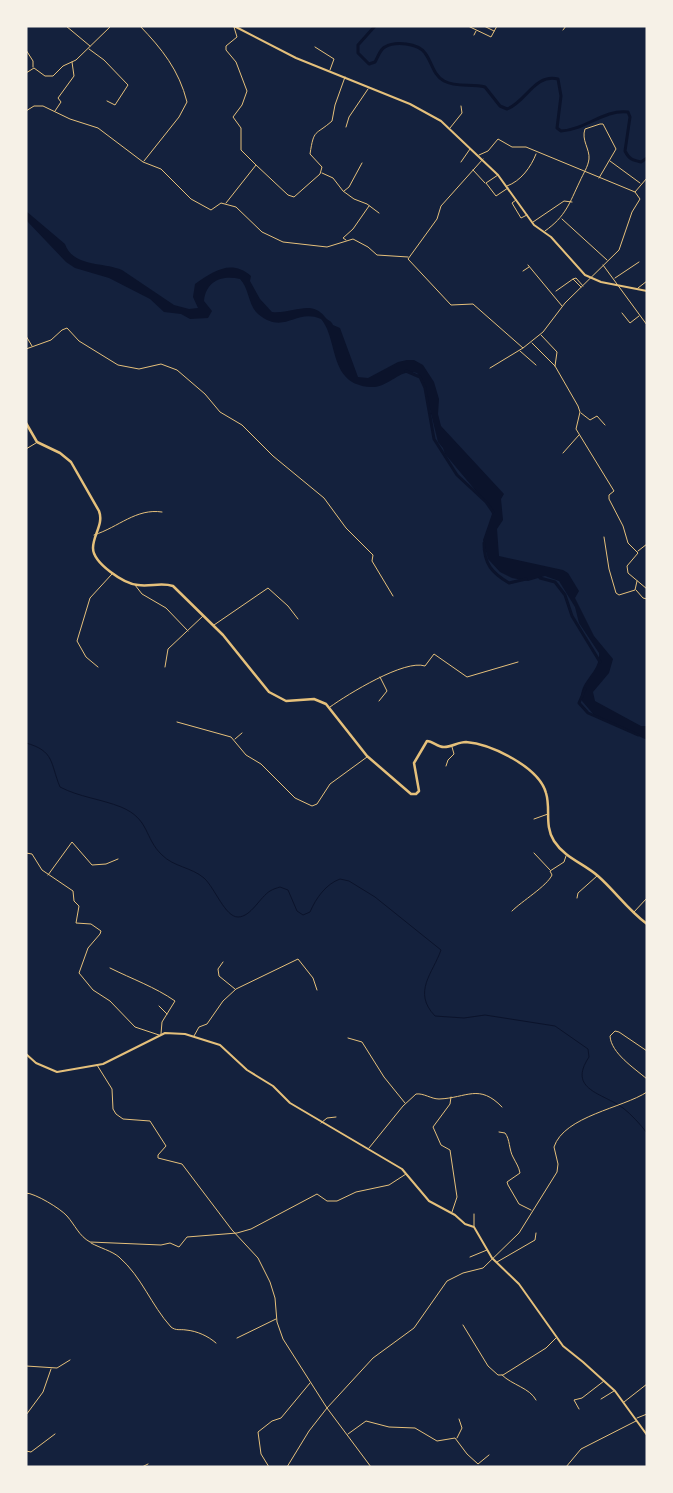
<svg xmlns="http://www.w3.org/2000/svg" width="673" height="1493" font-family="'Zilla Slab',serif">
<rect width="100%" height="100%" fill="#14213d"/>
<!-- water -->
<path fill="#0b132b" d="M26,211L65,244C73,267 103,262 122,270L174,305L189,309L198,308L193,297L195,284C214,271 231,259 251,276L250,281L260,299L272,312C294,314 311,299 325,317C328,321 331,320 333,325L340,328L358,377L368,378L398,362L407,360H414L423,365L434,382L439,399L438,414L441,426L504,494L501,499L503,520L497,529L499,556L563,570L568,573L579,591L575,598L594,636L613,659L609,673L593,692L595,701L641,726H647V740L594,715L582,701C577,682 601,673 599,653L579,623L575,607L559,581L545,576L528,581L512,578L500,572L488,559L483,540L492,514L491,509L445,454L443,448L438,442L423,381L417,373C401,367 389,388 371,387C328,385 339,340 321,319C295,308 285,336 258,314C248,305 249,288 240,279C222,275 206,281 204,301L212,311L208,318L190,319L181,314L164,312L150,299L109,278L75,268L66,262L26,220Z"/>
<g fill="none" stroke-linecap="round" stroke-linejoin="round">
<!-- stream -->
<path stroke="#0b132b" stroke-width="1" d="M26,743C55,751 50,763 60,787C79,797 101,799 121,807C150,819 144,838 162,855C174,867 191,867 204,878C215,888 225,917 238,917C251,917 260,897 270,891C273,889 277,888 280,887L288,890L297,911L303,915L310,912C316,898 326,884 340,879L349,881L375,897L441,950C433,973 412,992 435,1016L464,1018L485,1015L555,1026L588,1049L589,1057C567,1090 603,1093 623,1108C632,1115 640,1124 647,1133"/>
<!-- river -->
<path stroke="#0b132b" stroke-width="3" d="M375,26L358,45V53L369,64L375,62C378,57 380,49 385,47C395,41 418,43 425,53C432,62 433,75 444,81C457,88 472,83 485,87L500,106L507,109C525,103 535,73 558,79L561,96L557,128L561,131C585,130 604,109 628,112L630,117L625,151C629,159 632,160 641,162L647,158
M406,371L420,377L425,388L434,439L457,475L486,502L493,512
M484,543C484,564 492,573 509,583L526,579
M540,578L555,582L565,595L572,616L600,662
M585,689L579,703L588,713L638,735"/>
<!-- minor -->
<path stroke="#e5c07b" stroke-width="1" d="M66,26L90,46
M140,26C162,49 179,70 187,102L179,117L144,161
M468,26L491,37L497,26
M484,26L494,31
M563,30L566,26
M474,35L476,31
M315,47L334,59L330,70
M89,49L104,60L128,85L115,105L107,101
M26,50L33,61V67
M26,73L34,68L45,76H53L63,66L76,60L111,26
M26,111L34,106H43L70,119L98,128L143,162L161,169L191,199L211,210L221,203L236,207L262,232L283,242L327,247L353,239L368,247L377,255L408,257
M55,111L61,102L58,98L74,76L72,62
M346,127L349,117L368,89
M450,128L462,113L461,106
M479,155L488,151L498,139L512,147H526L635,192
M483,159L441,206L437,219L408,259L451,305L473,304L523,348L543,332L565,303L619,250L632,212L640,199L635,192L647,178
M610,161L640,183
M461,162L470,149
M256,165L288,195L294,197L320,174L322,167L310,154C314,128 315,136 332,121L335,105L345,77
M473,170L485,183
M322,173L333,178L343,191L354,199L367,204L379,213
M498,175L486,183L496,196L508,188
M507,186C521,181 531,167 536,154
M344,191L349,187L362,163
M516,200L512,203L521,218L527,215
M226,203L256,165L241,150V128L233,117L242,105L247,91L236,62L226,50V46L237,37L234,27
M562,219L607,260
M533,222L564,201L572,202
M545,231C566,216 569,204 580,181C583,174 588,167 589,159C590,149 581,140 585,129L600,124H603L616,149L599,178
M346,240L343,238L353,229L369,206
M528,265L562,306
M603,265L647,325
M523,271L529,267
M615,278L639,262
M573,279L576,278L583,286
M638,288L647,281
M556,291L573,279L581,287
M622,313L630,323L639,316
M541,335L557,352L555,366
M26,336L32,346
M532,343L555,366L578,406L580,412L576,429L614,491L609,495V499L623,526L628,543L638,553L627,566L628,573L647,589
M26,349L51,340L62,330L67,328L79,341L118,365L139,369L161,364L177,370L205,394L220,412L242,425L273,456L324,498L346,528L373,555L372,561L393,596
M520,351L536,365
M490,368L523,348
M581,413L590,420L597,416L605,425
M26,449L36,443
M563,453L579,435
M94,535C119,527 136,508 162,512
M604,537L609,569L616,593L619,595L635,590L637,581
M638,551L647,544
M135,585L142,594L166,608L188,631
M636,590L643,598L647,599
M214,625L268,588L288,606L298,619
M98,667L86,657L77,641L90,598L112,574
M165,667L168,649L203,616
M379,701L387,691L380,677
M330,707C348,694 405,659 425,666L434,654L467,677L518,662
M177,722L231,737L246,755L261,764L295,798L312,806L317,804L330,784L367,757
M235,739L242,733
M446,766L448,760L454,754L452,747
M534,819L548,814
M26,853L32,854L42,870L73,891L74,901L79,906L76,923L91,924L101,931L100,934L88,948L79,973L93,990L110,1001L135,1027L159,1035
M534,853L550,870
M48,875L72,842L92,865L106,864L118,859
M577,898L578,893L597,876
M512,911C522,901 547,886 552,875L550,871L564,862L566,856
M634,912L647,898
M223,962L218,969L219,976L235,989
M110,968C132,979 155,987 175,1001L162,1022L161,1034
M159,1006L167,1014
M194,1036L199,1027L207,1024L223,1001L236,989L298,959L313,978L317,990
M348,1038L362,1042L384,1077L405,1103
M647,1051L619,1032L615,1031L610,1036C611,1053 634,1068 647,1079
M97,1065L112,1089L113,1109L116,1114L123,1119L150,1121L166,1146L158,1155V1158L182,1164L232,1230L258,1258L270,1282L275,1298L277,1322L283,1339L327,1408L371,1467
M451,1097L450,1104L433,1127L441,1145L450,1150L457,1197L452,1212
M321,1123L327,1118L336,1117
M499,1132L505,1133C510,1139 509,1150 513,1157C516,1163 519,1167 520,1173L507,1182L508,1185L519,1204L531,1210
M369,1148L403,1106L416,1094C424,1093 431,1099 439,1099C467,1098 479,1083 502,1107
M26,1193C35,1193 61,1209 67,1216C75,1225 79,1236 90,1242L161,1245L170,1243L179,1247L187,1237L237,1233L251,1229L317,1194L327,1201H337L356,1192L389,1185L406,1174
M474,1226V1214
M91,1243C100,1248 112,1251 119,1257C142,1277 151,1305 171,1327C176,1331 180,1329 186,1330C197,1331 208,1336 216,1343
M470,1257L487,1250
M497,1262L535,1240L536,1233
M463,1325L488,1366L498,1375H503L546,1348L556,1338
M237,1338L276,1319
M26,1366L57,1368L70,1360
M502,1375C512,1385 530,1388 536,1400
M601,1399L614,1391
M624,1402L647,1384
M579,1409L574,1400L582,1398L604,1381
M26,1415L43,1392L51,1369
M637,1418L647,1414
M348,1434L366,1421L389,1427L415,1428L437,1441L455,1438L467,1454L478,1464L489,1455
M457,1438L462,1428L459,1419
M26,1451L31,1452L55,1434
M142,1467L148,1464
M269,1467L261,1454L258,1432L272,1421L281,1418L310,1383
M287,1467L309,1431L327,1408L373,1358L414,1328L447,1281L463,1273L483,1268L519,1233L557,1172L558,1164L554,1147C564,1116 623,1108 647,1092
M566,1467L581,1449L636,1421"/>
<!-- tertiary -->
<path stroke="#e5c07b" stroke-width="2" d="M234,26L296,58L410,104L441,121L498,175L534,225L551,237L585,275L601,282L647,291
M26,1054L36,1063L57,1072L103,1064L165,1033L185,1034L220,1045L247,1070L273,1086L290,1103L402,1169L429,1201L455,1215L465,1224L474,1227L492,1258L519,1284L563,1346L583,1362L615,1391L647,1435"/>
<!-- primary -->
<path stroke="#e5c07b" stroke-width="2.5" d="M26,423L37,442L60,453L71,462L99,511C104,524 93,535 93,548C93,563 124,584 138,585C150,587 161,582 173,586L223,635L269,692L286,701L314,699L326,704L367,756L411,794H416L419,791L414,763L427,741C433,741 437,747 444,747C452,747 458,742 466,742C491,744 539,767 546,793C551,809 544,825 554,841C565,858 583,863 598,876C615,891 628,910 647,924"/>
</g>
<!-- border -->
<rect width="673" height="1493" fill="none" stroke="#f6f1e7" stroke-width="55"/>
</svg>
